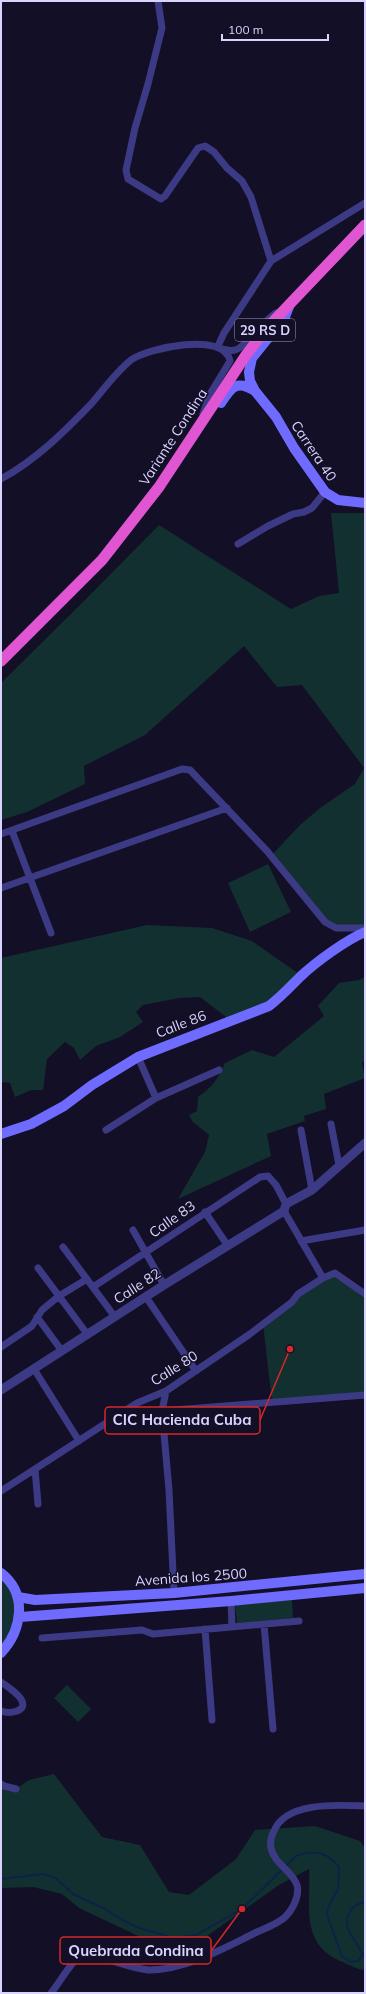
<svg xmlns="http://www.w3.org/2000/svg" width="366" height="1994" font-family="Mulish,sans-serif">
<rect width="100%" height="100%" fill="#130f26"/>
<!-- green -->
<path fill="#12302f" d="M331,513H365V928L332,926L271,856L300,825L320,808L355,784L364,768L302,685L277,687L244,646L145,735L84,766L85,784L27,812L1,820V683L85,600L159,525L291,609L319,596L339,593Z
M268,864L291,912L250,932L228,883Z
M147,925L212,928L252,941L302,976L286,992L230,1020L200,997L179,998L143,1005L136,1012L143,1022L120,1037L96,1046L80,1060L74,1048L65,1042L47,1059L43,1090H31L15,1097L10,1083L1,1082V958Z
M365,977V1059L362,1063L365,1078L324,1094L326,1109L304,1116L305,1121L267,1134L271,1156L178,1199L205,1152L209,1135L193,1122L189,1115L197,1111L198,1097C212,1088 219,1077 225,1063L252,1050L274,1057L324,1016L318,1006L339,983L359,980Z
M335,1273L365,1294V1395L272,1402L263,1324L298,1294Z
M1,1573L14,1587L20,1617L1,1653Z
M292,1600L293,1618L237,1623L235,1604Z
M67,1685L91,1709L78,1722L54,1698Z
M54,1774L102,1837L140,1845L169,1892L189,1895L236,1859L255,1830L315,1826L360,1841L365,1848V1970C359,1970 351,1966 345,1963C299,1946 311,1908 309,1869L279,1885L193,1946L151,1942L79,1908L62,1894L33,1887L1,1888V1788L4,1786L16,1789L29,1780Z"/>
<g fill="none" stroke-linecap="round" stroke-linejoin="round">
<!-- stream -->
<path stroke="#0c2248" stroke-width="2" d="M1,1879L43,1874L56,1878L73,1894L103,1908L121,1919L136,1927L174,1938L196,1935L242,1909L296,1856C314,1849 327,1852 339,1867L338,1889L328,1908L327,1915L342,1956L350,1962L358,1961L363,1955C357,1941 340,1927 350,1912C353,1906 358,1903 365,1902"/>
<!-- minor -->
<path stroke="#3d3a85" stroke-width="7" d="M158,1L162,28L148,84L135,128L126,170L128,179L161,199L165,196L198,148L205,146L214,152L227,168L242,181L251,197L271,261
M218,346L224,333L271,261L365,203
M222,349C226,350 231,351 235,350C245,348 264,320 276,313
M1,479C36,460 64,432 92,403C104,389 116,372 131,360C148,348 224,331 230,361L210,394L203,414
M238,544L268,526L293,514L304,512L312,508L325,492
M12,831L51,933
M1,834L182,769L190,770L267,851L325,922L336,928H365
M1,888L227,808
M138,1057L156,1098
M331,1124L339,1165
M106,1130L156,1098L219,1070
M301,1130L312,1190
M284,1211L323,1278
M205,1212L228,1246
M133,1230L164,1285
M301,1241L365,1230
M63,1247L115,1317
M38,1268L88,1335
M93,1287L260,1177L268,1176L276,1185L286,1204
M146,1297L196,1371
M37,1317L62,1351
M1,1347L32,1326L42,1310L59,1296L87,1279
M34,1369L79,1441
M166,1391L162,1411L169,1490L174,1593
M162,1411L365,1395
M35,1469L38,1504
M1,1491L137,1403L166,1391L250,1334L292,1302L298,1294L323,1278L335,1273L365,1294
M231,1601L232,1627
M264,1624L273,1729
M205,1629L212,1720
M42,1638L142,1630L153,1634L299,1621
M1,1682C8,1687 16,1692 21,1699C29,1712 9,1714 1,1711
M1,1784L4,1786L16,1789
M51,1993C59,1984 70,1963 79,1957C90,1950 132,1970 150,1970C188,1969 224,1948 257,1932C266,1928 277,1924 284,1918C292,1911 300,1896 297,1885C292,1870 274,1864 271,1848C270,1842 271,1836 274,1831C286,1801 339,1805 365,1806"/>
<!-- tertiary -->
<path stroke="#3d3a85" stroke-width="9" d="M1,1390L164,1285L284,1211L286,1204L312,1190L365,1143"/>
<!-- secondary -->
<path stroke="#6f6bff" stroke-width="10" d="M290,304L285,317L252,358L249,372L250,381L255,391L276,417L294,448L325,492L338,500L365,503
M221,403C232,386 237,380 255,391
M1,1134L31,1124L64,1106L92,1085L138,1057L269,1006C281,997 290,987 301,976C316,962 346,940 365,932
M1,1573C28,1594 22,1630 1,1653
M18,1597L35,1600L174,1593L365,1574
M20,1617L231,1601L365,1588"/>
<!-- trunk -->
<path stroke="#e055d1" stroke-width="11" d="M1,661L102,560L159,487L246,355L266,329L365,225"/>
</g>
<g text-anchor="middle" stroke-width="3" stroke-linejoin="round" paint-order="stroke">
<!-- shield labels -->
<rect fill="#130f26" stroke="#9e99be" stroke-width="1" x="235" y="319" width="60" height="22" rx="3"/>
<g font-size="13" font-weight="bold" fill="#d9d4ff">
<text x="265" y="335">29 RS D</text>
</g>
<!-- street labels -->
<g font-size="14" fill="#d9d4ff" stroke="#130f26">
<text transform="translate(173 437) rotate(-57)" y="5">Variante Condina</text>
<text transform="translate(314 451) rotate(56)" y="5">Carrera 40</text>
<text transform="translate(181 1024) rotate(-21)" y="5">Calle 86</text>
<text transform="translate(172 1219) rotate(-35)" y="5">Calle 83</text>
<text transform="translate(137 1286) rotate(-33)" y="5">Calle 82</text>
<text transform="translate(174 1368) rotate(-32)" y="5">Calle 80</text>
<text transform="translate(191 1577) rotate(-4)" y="5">Avenida los 2500</text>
</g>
</g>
<!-- callouts -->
<path fill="none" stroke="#d62828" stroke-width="1.5" d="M290 1349L260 1420M242 1909L211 1951"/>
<g fill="#d62828" stroke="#130f26" stroke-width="1.5">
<circle cx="290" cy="1349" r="4"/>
<circle cx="242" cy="1909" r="4"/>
</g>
<g fill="#130f26" stroke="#d62828" stroke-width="1.5">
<rect x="105" y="1407" width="155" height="27" rx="4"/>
<rect x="60" y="1937" width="151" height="27" rx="4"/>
</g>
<g font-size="15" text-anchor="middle" font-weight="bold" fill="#d9d4ff">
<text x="182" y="1425">CIC Hacienda Cuba</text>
<text x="136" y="1956">Quebrada Condina</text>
</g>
<!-- border -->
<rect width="366" height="1994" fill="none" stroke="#d9d4ff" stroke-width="4"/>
<!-- scale -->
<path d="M222 34v6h106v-6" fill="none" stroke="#d9d4ff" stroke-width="2"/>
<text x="228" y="34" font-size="12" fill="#d9d4ff" stroke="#130f26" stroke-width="3" paint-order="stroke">100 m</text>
</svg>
